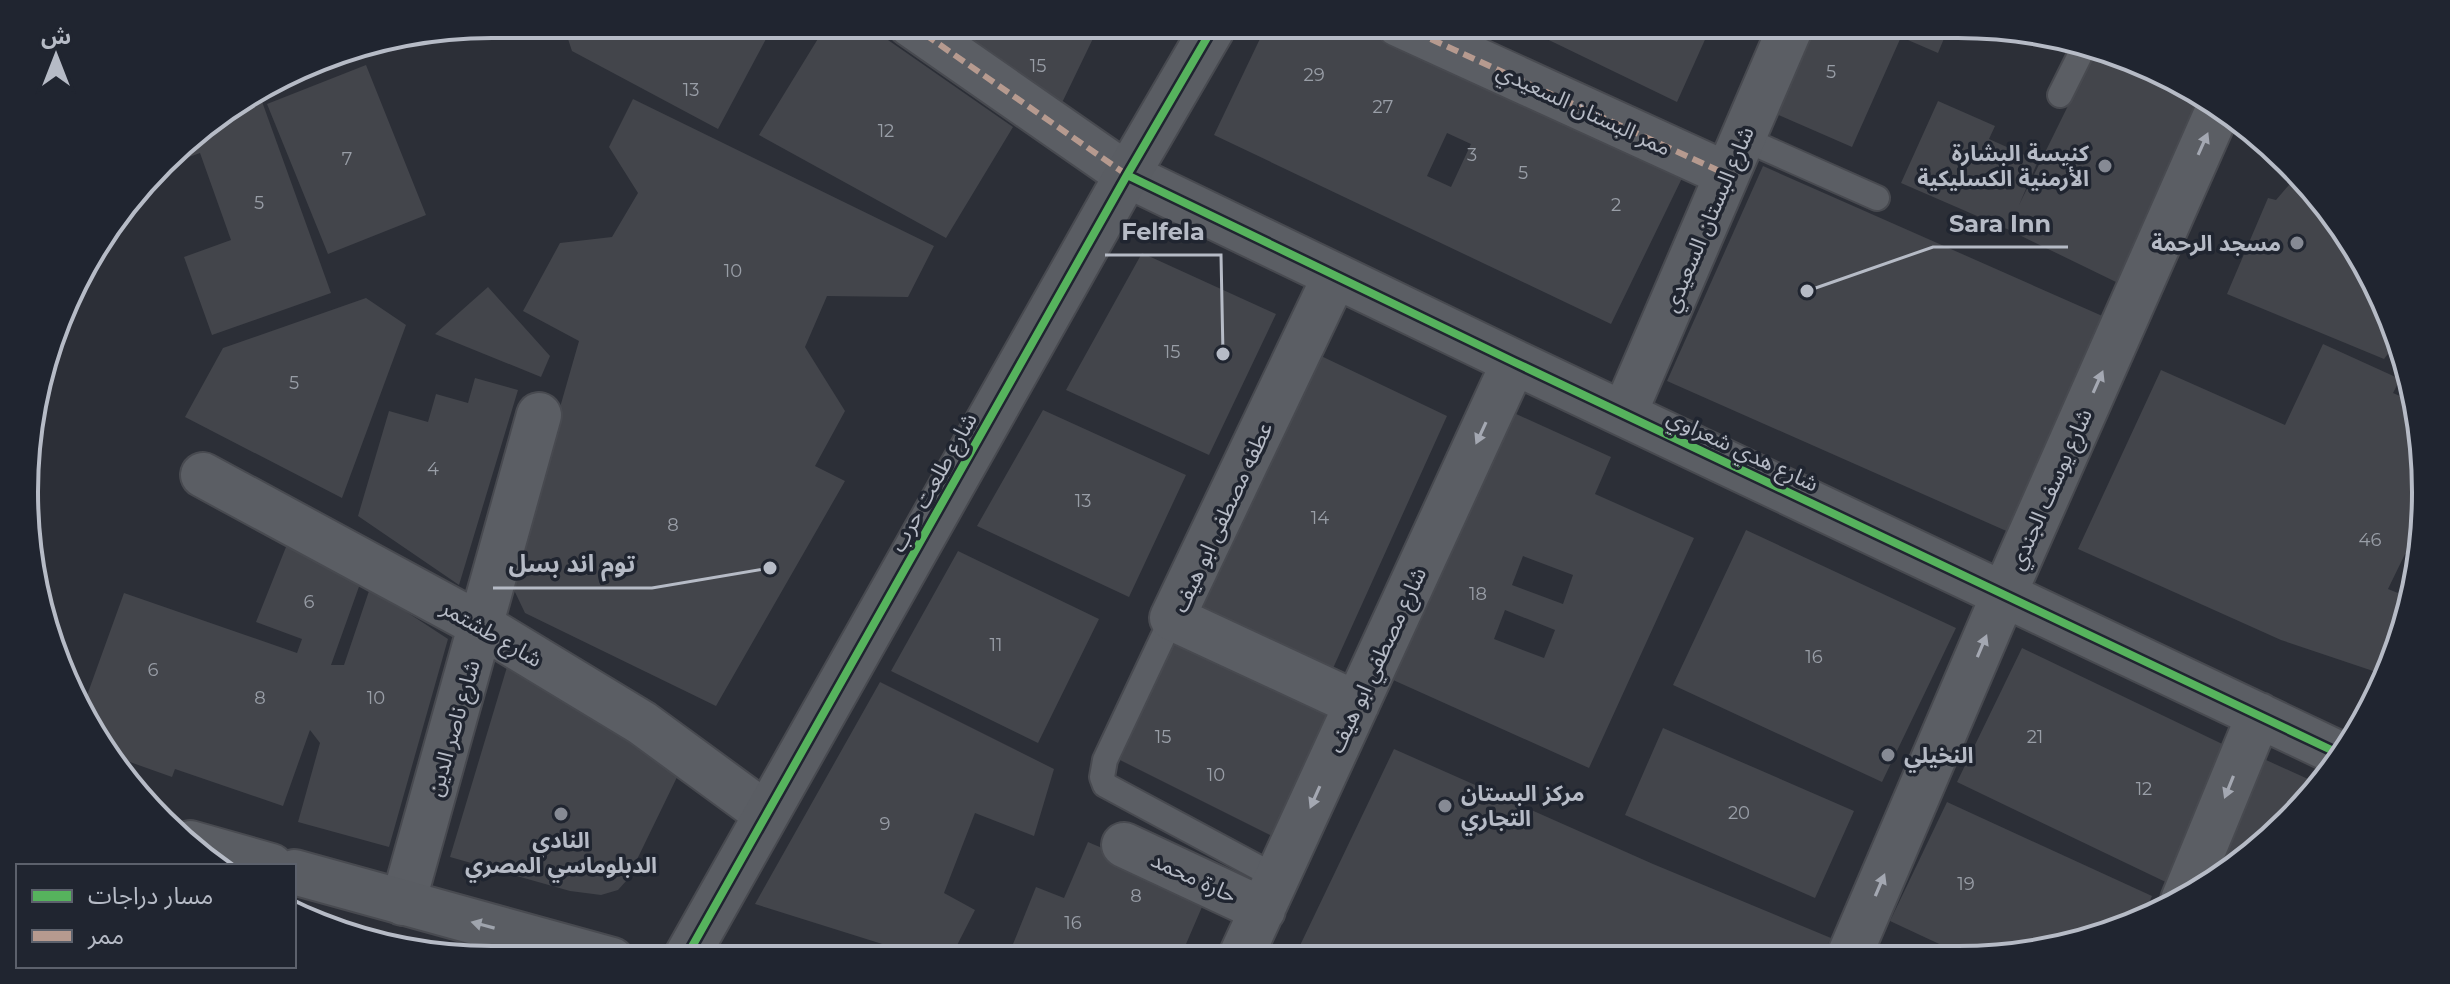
<svg xmlns="http://www.w3.org/2000/svg" width="2450" height="984" font-family="Montserrat,'Noto Sans Arabic',sans-serif">
<rect width="100%" height="100%" fill="#2c2f37"/>
<!-- building -->
<path fill="#43454b" fill-rule="evenodd" d="M563,24H774L718,129L572,51Z
M827,24H865L1013,127L946,238L759,135Z
M933,24H1100L1059,109Z
M1267,24H1372L1685,172L1611,324L1214,135ZM1447,133L1471,144L1451,187L1427,176Z
M1516,24H1712L1677,102Z
M1798,24H1950L1938,53L1901,37L1852,147L1760,107Z
M2097,47L2108,49L2203,104L2116,282L2007,229L1901,183L1938,101L1995,126L1989,139L2038,161L2019,205Z
M366,65L426,215L328,254L267,104Z
M260,96L331,293L212,335L184,257L231,240L200,153L161,167L184,140Z
M633,99L934,246L908,297L827,296L805,347L845,411L815,466L845,481L716,706L525,613L514,590V568L579,341L523,311L560,243L612,237L638,193L609,147Z
M1763,166L2116,322L2020,537L1667,381Z
M2295,178L2378,285L2394,346L2384,359L2227,294L2268,198L2276,200Z
M1142,253L1276,314L1209,455L1066,390Z
M488,287L550,356L541,377L435,334Z
M366,298L406,325L342,498L185,417L223,348Z
M2323,344L2400,379L2393,393L2409,400L2425,461L2412,557L2405,554L2388,589L2398,593L2406,576L2410,578L2401,642L2385,675L2281,640L2078,549L2161,370L2285,425Z
M1319,355L1447,416L1325,686L1190,621Z
M475,378L518,390L459,585L358,516L389,411L428,422L436,394L468,403Z
M1503,408L1611,457L1595,494L1694,538L1589,768L1382,675ZM1523,556L1573,575L1563,604L1512,585ZM1505,610L1555,630L1544,658L1494,639Z
M1043,410L1186,475L1129,597L977,526Z
M1746,530L1956,628L1882,782L1673,685Z
M288,542L361,581L331,665H344L370,588L448,639L389,847L298,822L320,743L310,730L283,806L175,769L172,777L113,756L87,726L81,712L124,593L297,653L302,639L256,622Z
M958,551L1099,619L1038,743L891,671Z
M1179,633L1338,705L1278,839L1120,760Z
M2022,648L2239,752L2174,886L1957,782Z
M507,667L680,771L627,880L618,890L601,895L570,891L450,857Z
M880,682L1054,769L1034,836L975,813L944,893L975,910L950,959H930L755,904Z
M1663,728L1854,811L1815,898L1625,815Z
M1394,749L1653,864L1831,938L1822,956L1294,958Z
M2255,755L2319,784L2266,844L2195,892Z
M1947,802L2152,896L2142,919L2020,956H1965L1890,921Z
M1088,842L1208,893L1180,958L1007,959L1036,887L1064,898Z"/>
<g fill="none" stroke-linecap="round" stroke-linejoin="round">
<!-- lane casing -->
<g stroke="#484a50" stroke-width="28">
<path id="lane" d="M2060,95L2085,45
M1742,138L1877,198
M1172,618L1105,760L1102,777L1105,785L1278,878"/>
</g>
<!-- street casing -->
<g stroke="#484a50" stroke-width="48">
<path id="street" d="M910,24L1127,175L1514,362L2344,756
M1398,24L1726,174
M1335,276L1172,618L1357,704
M1624,414L1792,24
M203,475L482,626L642,723L766,814
M1124,845L1263,910
M2183,900L2259,715
M403,903L539,415
M1849,956L2004,594L2217,112
M1240,958L1514,362"/>
</g>
<!-- secondary casing -->
<g stroke="#484a50" stroke-width="48">
<path id="secondary" d="M190,843L271,866
M294,872L612,960
M685,959L1127,175L1215,24"/>
</g>
<!-- lane -->
<use href="#lane" stroke="#5b5e64" stroke-width="24"/>
<!-- street -->
<use href="#street" stroke="#5b5e64" stroke-width="44"/>
<!-- secondary -->
<use href="#secondary" stroke="#5a5d63" stroke-width="44"/>
<!-- quiet -->
<path stroke="#b69a8f" stroke-width="6" stroke-dasharray="12 6" stroke-linecap="butt" d="M910,24L1127,175
M1398,24L1726,174"/>
<!-- cycleway casing -->
<g stroke="#202530" stroke-width="13">
<path id="cycleway" d="M1127,175L1514,362L2344,756
M685,959L1127,175L1215,24"/>
</g>
<!-- cycleway -->
<use href="#cycleway" stroke="#56b35d" stroke-width="8"/>
</g>
<!-- one-way arrows -->
<defs><path id="oneway-solid" d="M-6-.8H1V-3.2L6.5 0L1 3.2V.8H-6Z" transform="scale(2)"/></defs>
<g fill="#a4a8b2">
<use href="#oneway-solid" transform="translate(2203 144) rotate(-66)"/>
<use href="#oneway-solid" transform="translate(2098 382) rotate(-66)"/>
<use href="#oneway-solid" transform="translate(1481 433) rotate(115)"/>
<use href="#oneway-solid" transform="translate(1982 646) rotate(-67)"/>
<use href="#oneway-solid" transform="translate(2229 787) rotate(112)"/>
<use href="#oneway-solid" transform="translate(1315 797) rotate(114)"/>
<use href="#oneway-solid" transform="translate(1880 885) rotate(-67)"/>
</g>
<use fill="#9fa4ad" href="#oneway-solid" transform="translate(483 925) rotate(-165)"/>
<!-- markers -->
<g fill="#868a94" stroke="#202530" stroke-width="3">
<circle cx="2105" cy="166" r="8"/>
<circle cx="2297" cy="243" r="8"/>
<circle cx="1888" cy="755" r="8"/>
<circle cx="1445" cy="806" r="8"/>
<circle cx="561" cy="814" r="8"/>
</g>
<g text-anchor="middle" stroke-width="7" stroke-linejoin="round" paint-order="stroke">
<!-- number labels -->
<g font-size="18" fill="#999ea7">
<text x="1038" y="72">15</text>
<text x="1831" y="78">5</text>
<text x="1314" y="81">29</text>
<text x="691" y="96">13</text>
<text x="1383" y="113">27</text>
<text x="886" y="137">12</text>
<text x="1472" y="161">3</text>
<text x="347" y="165">7</text>
<text x="1523" y="179">5</text>
<text x="259" y="209">5</text>
<text x="1616" y="211">2</text>
<text x="733" y="277">10</text>
<text x="1172" y="358">15</text>
<text x="294" y="389">5</text>
<text x="433" y="475">4</text>
<text x="1083" y="507">13</text>
<text x="1320" y="524">14</text>
<text x="673" y="531">8</text>
<text x="2370" y="546">46</text>
<text x="1478" y="600">18</text>
<text x="309" y="608">6</text>
<text x="996" y="651">11</text>
<text x="1814" y="663">16</text>
<text x="153" y="676">6</text>
<text x="260" y="704">8</text>
<text x="376" y="704">10</text>
<text x="1163" y="743">15</text>
<text x="2035" y="743">21</text>
<text x="1216" y="781">10</text>
<text x="2144" y="795">12</text>
<text x="1739" y="819">20</text>
<text x="885" y="830">9</text>
<text x="1966" y="890">19</text>
<text x="1136" y="902">8</text>
<text x="1073" y="929">16</text>
</g>
<!-- street labels -->
<g font-size="22" fill="#b6bbc6" stroke="#202530">
<text transform="translate(1584 109) rotate(25)" y="8">ممر البستان السعيدي</text>
<text transform="translate(1708 219) rotate(-67)" y="8">شارع البستان السعيدي</text>
<text transform="translate(1743 450) rotate(25)" y="8">شارع هدي شعراوي</text>
<text transform="translate(933 482) rotate(-61)" y="8">شارع طلعت حرب</text>
<text transform="translate(2050 489) rotate(-66)" y="8">شارع يوسف الجندي</text>
<text transform="translate(1222 517) rotate(-65)" y="8">عطفه مصطفى ابو هيف</text>
<text transform="translate(492 633) rotate(30)" y="8">شارع طشتمر</text>
<text transform="translate(1377 660) rotate(-65)" y="8">شارع مصطفي ابو هيف</text>
<text transform="translate(453 728) rotate(-74)" y="8">شارع ناصر الدين</text>
<text transform="translate(1194 877) rotate(25)" y="8">حارة محمد</text>
</g>
<!-- poi labels -->
<g font-size="22" font-weight="bold" fill="#b6bbc6" stroke="#202530" text-anchor="end">
<text x="2089" y="161">كنيسة البشارة<tspan x="2089" dy="25">الأرمنية الكسليكية</tspan></text>
<text x="2281" y="251">مسجد الرحمة</text>
<text x="1904" y="763" text-anchor="start">النخيلي</text>
<text x="1461" y="801" text-anchor="start">مركز البستان<tspan x="1461" dy="25">التجاري</tspan></text>
<text x="561" y="848" text-anchor="middle">النادي<tspan x="561" dy="25">الدبلوماسي المصري</tspan></text>
</g>
</g>
<!-- crop -->
<path d="M0 0H2450V984H0ZM492 38H1958A454 454 0 0 1 2412 492V492A454 454 0 0 1 1958 946H492A454 454 0 0 1 38 492V492A454 454 0 0 1 492 38Z" fill="#202530" fill-rule="evenodd"/>
<path fill="none" stroke="#b6bbc6" stroke-width="4" d="M492 38H1958A454 454 0 0 1 2412 492V492A454 454 0 0 1 1958 946H492A454 454 0 0 1 38 492V492A454 454 0 0 1 492 38Z"/>
<!-- callouts -->
<path fill="none" stroke="#b6bbc6" stroke-width="3" d="M1807 291L1933 247H2068M1223 354L1221 255H1105M770 568L652 588H493"/>
<g fill="#b6bbc6" stroke="#202530" stroke-width="3">
<circle cx="1807" cy="291" r="8"/>
<circle cx="1223" cy="354" r="8"/>
<circle cx="770" cy="568" r="8"/>
</g>
<g font-size="24" text-anchor="middle" font-weight="bold" fill="#b6bbc6" stroke="#202530" stroke-width="7" stroke-linejoin="round" paint-order="stroke">
<text x="2000" y="232">Sara Inn</text>
<text x="1163" y="240">Felfela</text>
<text x="572" y="572">توم اند بسل</text>
</g>
<!-- legend -->
<rect x="16" y="864" width="280" height="104" fill="#202530" stroke="#5c616c" stroke-width="2"/>
<rect x="32" y="890" width="40" height="12" fill="#56b35d" stroke="#5c616c" stroke-width="2"/>
<text x="88" y="904" font-size="24" fill="#b6bbc6">مسار دراجات</text>
<rect x="32" y="930" width="40" height="12" fill="#b69a8f" stroke="#5c616c" stroke-width="2"/>
<text x="88" y="944" font-size="24" fill="#b6bbc6">ممر</text>
<!-- north arrow -->
<g transform="translate(56 56)" stroke="#202530" stroke-width="6" paint-order="stroke">
<path d="M0-6L14 30L0 20L-14 30Z" fill="#b6bbc6"/>
<text y="-12" font-size="22" font-weight="bold" text-anchor="middle" fill="#b6bbc6">ش</text>
</g>
</svg>
